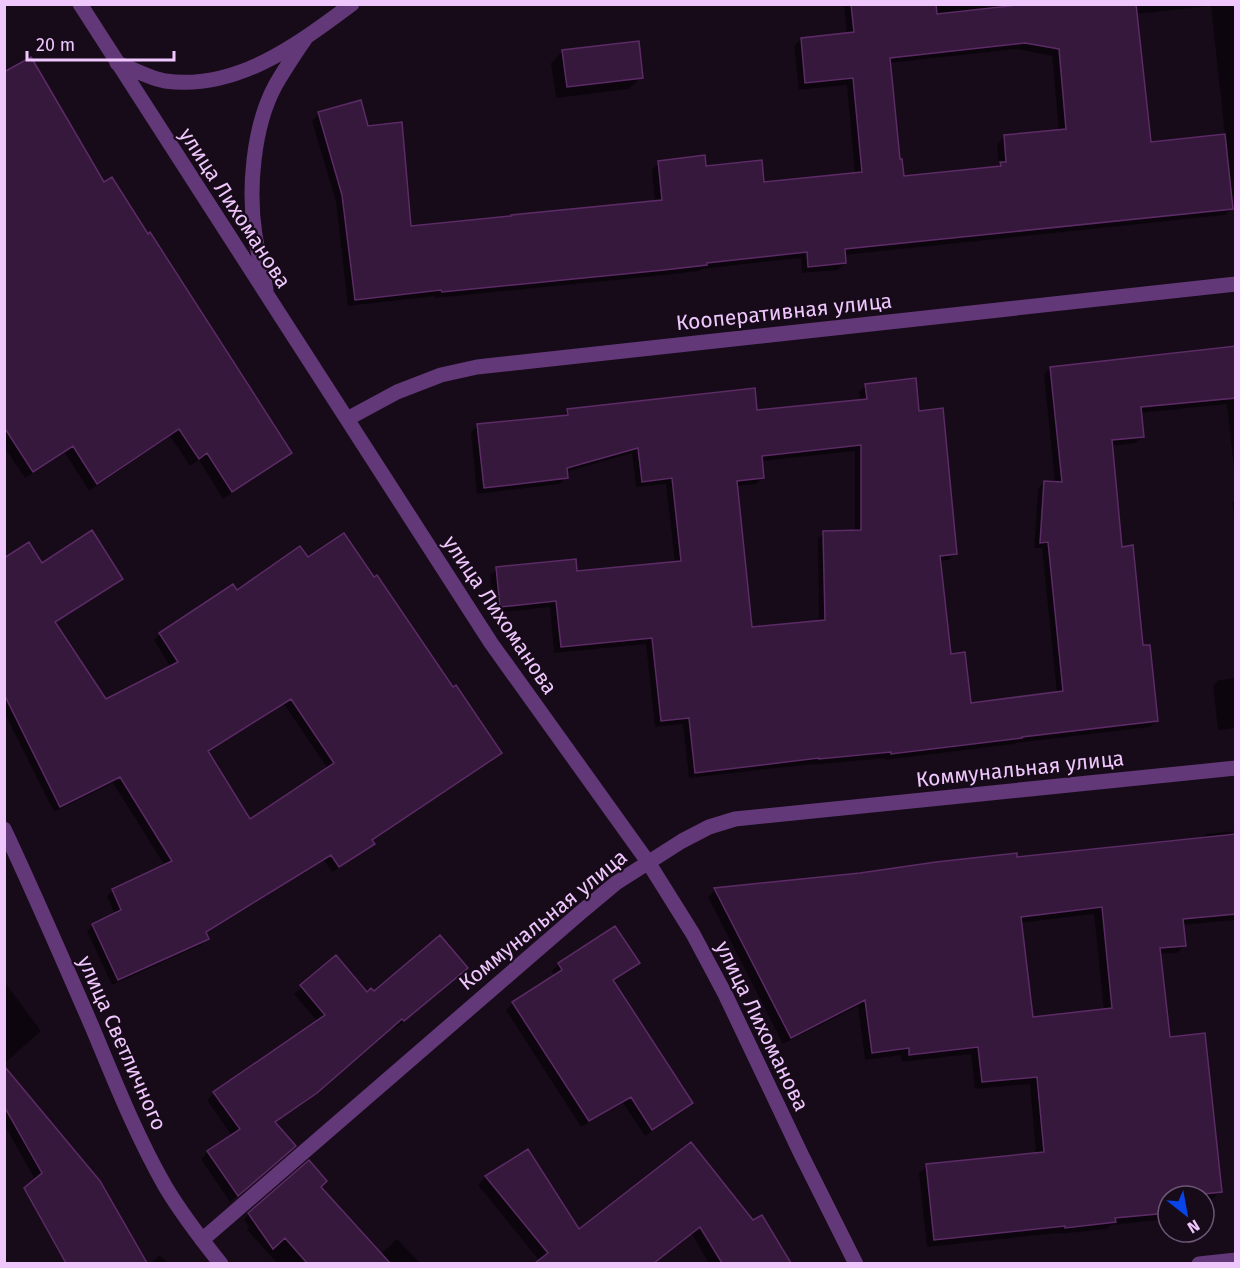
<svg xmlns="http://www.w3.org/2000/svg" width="1240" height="1268" font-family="'Fira Sans',sans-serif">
<rect width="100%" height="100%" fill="#170b1a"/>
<!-- shadow -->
<path fill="#0007" fill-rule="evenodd" d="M844,4H1236V209L1230,210L1225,215L844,255L845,263L838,270L802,273L801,258L701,269L699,271L656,276L435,298V296L348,306L336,202L312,121L319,114L410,228L655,202L652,170L659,163L705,168L763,183L855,174L847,85L799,90L794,46L801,39L847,34ZM1211,6L1225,136L1150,143L1136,14ZM1017,49L1052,56L1059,131L1004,137L997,144L999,165L997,168L902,178L899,161L889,63Z
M563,51L641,77L629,89L556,98L551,63Z
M4,308L290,453L283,460L223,499L199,460L190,466L170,436L89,491L65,453L25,478L4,447Z
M1236,348V487L1227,404L1140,413L1143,436L1136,443L1111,446L1120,548L1157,721L1150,727L1016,743L1014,744L885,760V758L813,765V764L689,778L683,724L655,727L646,644L554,653L550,607L494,613L490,575L497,569L576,573L675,563L666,484L636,487L632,453L566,472V478L560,484L477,494L471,432L478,425L561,417L568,410L756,411L860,401L859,392L866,385L918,412L955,554L949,560L939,561L950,656L970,704L1057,694L1042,548H1034L1038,489L1044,483H1055L1044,375L1050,368ZM855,451V531L824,533L818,539L819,622L751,629L736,486L756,484L763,477L761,461Z
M1236,500V534L1232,503Z
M4,559L121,578L115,585L54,623L105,701L171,668L154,640L160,634L236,592L307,559L453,689L500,753L494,759L371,841L373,844L367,850L332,872L324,860L205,934L207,938L201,945L112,985L87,931L93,925L115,915L107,896L113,890L165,866L113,783L54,812L4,712ZM284,704L328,769L250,822L207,753Z
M1236,678V728L1218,730L1213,686L1219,680Z
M1236,831V920L1182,925L1185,945L1177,953L1160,954L1168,1038L1220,1191L1213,1199L1204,1200V1196H1168V1219L1111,1225L1107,1229L1058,1234V1233L927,1247L919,1173L927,1166L1036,1154L1030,1084L975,1089L971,1054L902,1062L901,1055L865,1060L858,1006L783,1044L708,897L715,890L1200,840L1206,834ZM1094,914L1104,1010L1031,1019L1020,923Z
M615,928L638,963L631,970L612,982L691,1103L684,1110L645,1136L623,1103L581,1127L506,1010L513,1003L555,976L552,971L559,964Z
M336,957L367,994L458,975L396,1028L394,1026L308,1100L274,1123L287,1153L230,1202L201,1159L208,1152L232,1136L207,1100L214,1093L318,1022L294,994Z
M4,981L41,1031L4,1064Z
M5,1069L99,1182L145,1264H82L4,1124Z
M486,1177L578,1232L753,1222L787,1261L784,1264H709L692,1234L654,1264H542L478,1185Z
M319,1187L380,1255L397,1239L421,1264H278L247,1230L249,1228L244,1220L249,1214Z
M160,1255L168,1264H150Z"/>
<!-- building -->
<path fill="#35183b" stroke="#5c2b66" stroke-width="1.5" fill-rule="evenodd" d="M851,4H936L937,14L1028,4H1136L1151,142L1225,134L1233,209L845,249L846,263L808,267L807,252L707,263V265L664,270L442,292L441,290L355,300L342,195L318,112L361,100L368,126L402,122L411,226L511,216V215L662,200L658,161L705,155L706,166L762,160L764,182L862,172L853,78L805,83L801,38L854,32ZM1025,43L1059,49L1066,129L1004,135L1006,162H1000L1001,166L904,176L902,159H900L890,58Z
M639,41L643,78L567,87L562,50Z
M31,57L104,182L112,177L148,234L150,232L292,453L232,492L207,453L199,459L179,429L97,484L73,446L33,472L4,427V72Z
M1236,346V398L1141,407L1144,437L1112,440L1122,547L1133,545L1143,645H1150L1158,721L1022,737V738L891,754V752L819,759V758L695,773L689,718L661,721L652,638L561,647L556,601L500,607L496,567L576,559L577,571L681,561L672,478L642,482L638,448L567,468L568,478L484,488L477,424L568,415L567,409L755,388L757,410L867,399L865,384L916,378L919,411L943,408L957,554L940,556L951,654L965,652L971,703L1063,691L1048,542L1040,543L1044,481L1062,482L1050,367ZM861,445V530L823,531L825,620L752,627L737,481L764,478L762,456Z
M92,530L123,579L55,622L106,699L178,662L159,633L233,584L237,590L300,546L308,557L344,533L374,577L377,575L453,687L456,685L502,753L372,840L375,844L339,867L331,855L206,932L209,939L118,980L92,924L121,910L112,889L172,861L120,777L60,807L4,694V558L29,542L42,563ZM291,699L334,763L250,819L208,751Z
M1236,834V914L1183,919L1186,946L1160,948L1170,1037L1205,1033L1222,1192L1203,1194V1196H1168V1213L1115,1218L1116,1222L1065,1228V1226L934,1240L926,1164L1044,1152L1037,1077L982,1082L978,1047L909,1055V1048L872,1053L865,1000L791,1038L714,888L860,873L936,862L1017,853V857ZM1102,907L1112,1008L1033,1017L1021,917Z
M615,926L640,963L613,980L693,1103L652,1130L631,1097L589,1121L512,1002L562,970L558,963Z
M440,935L468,968L404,1021L402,1019L317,1093L275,1122L296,1146L238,1196L207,1151L240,1129L213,1092L325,1015L300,985L336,955L367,992L371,988L374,991Z
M5,1067L100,1181L147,1263H66L24,1188L42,1173L4,1106Z
M691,1142L753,1220L762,1215L791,1263H722L700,1227L654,1263H535L548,1253L485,1176L528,1149L579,1229Z
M309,1160L327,1181L321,1187L390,1263H307L285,1238L273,1249L248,1213Z"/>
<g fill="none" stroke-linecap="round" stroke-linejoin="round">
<!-- minor -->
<path stroke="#633878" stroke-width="15" d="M80,4L491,643L648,862L693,934L725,994L801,1154L856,1264
M117,63C131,68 151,79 165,81C237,91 298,44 352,4
M266,290C263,272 258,253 255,235C248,190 253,127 275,86C284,70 295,54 305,39
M347,419L397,392L441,375L477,367L1236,284
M4,829C35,895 64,962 93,1029C115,1082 136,1135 165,1186C181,1213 201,1239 221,1264
M202,1240L580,913L616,883L682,841L709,827L735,819L1236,768
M1199,1264L1236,1260"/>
</g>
<g text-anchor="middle" stroke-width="4.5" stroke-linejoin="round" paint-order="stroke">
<!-- street labels -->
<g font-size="21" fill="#efc7fd" stroke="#170b1a">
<text transform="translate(235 208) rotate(57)" y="7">улица Лихоманова</text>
<text transform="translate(784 312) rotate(-6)" y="7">Кооперативная улица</text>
<text transform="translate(500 615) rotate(56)" y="7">улица Лихоманова</text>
<text transform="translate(1020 769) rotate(-6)" y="7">Коммунальная улица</text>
<text transform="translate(543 920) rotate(-39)" y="7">Коммунальная улица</text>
<text transform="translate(762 1026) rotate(64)" y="7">улица Лихоманова</text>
<text transform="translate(122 1043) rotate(66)" y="7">улица Светличного</text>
</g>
</g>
<!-- border -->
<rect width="1240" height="1268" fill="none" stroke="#efc7fd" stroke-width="12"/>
<!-- north arrow -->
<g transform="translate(1186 1214) rotate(149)"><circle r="28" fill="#170b1a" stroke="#6d5675" stroke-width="1.5"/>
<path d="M0-4.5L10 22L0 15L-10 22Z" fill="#0844e7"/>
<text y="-9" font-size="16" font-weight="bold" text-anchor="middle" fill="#efc7fd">N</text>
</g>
<!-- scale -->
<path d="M27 51v9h147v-9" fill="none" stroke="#efc7fd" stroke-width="3"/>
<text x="36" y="51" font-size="18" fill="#efc7fd" stroke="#170b1a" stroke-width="4.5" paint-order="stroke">20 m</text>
</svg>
